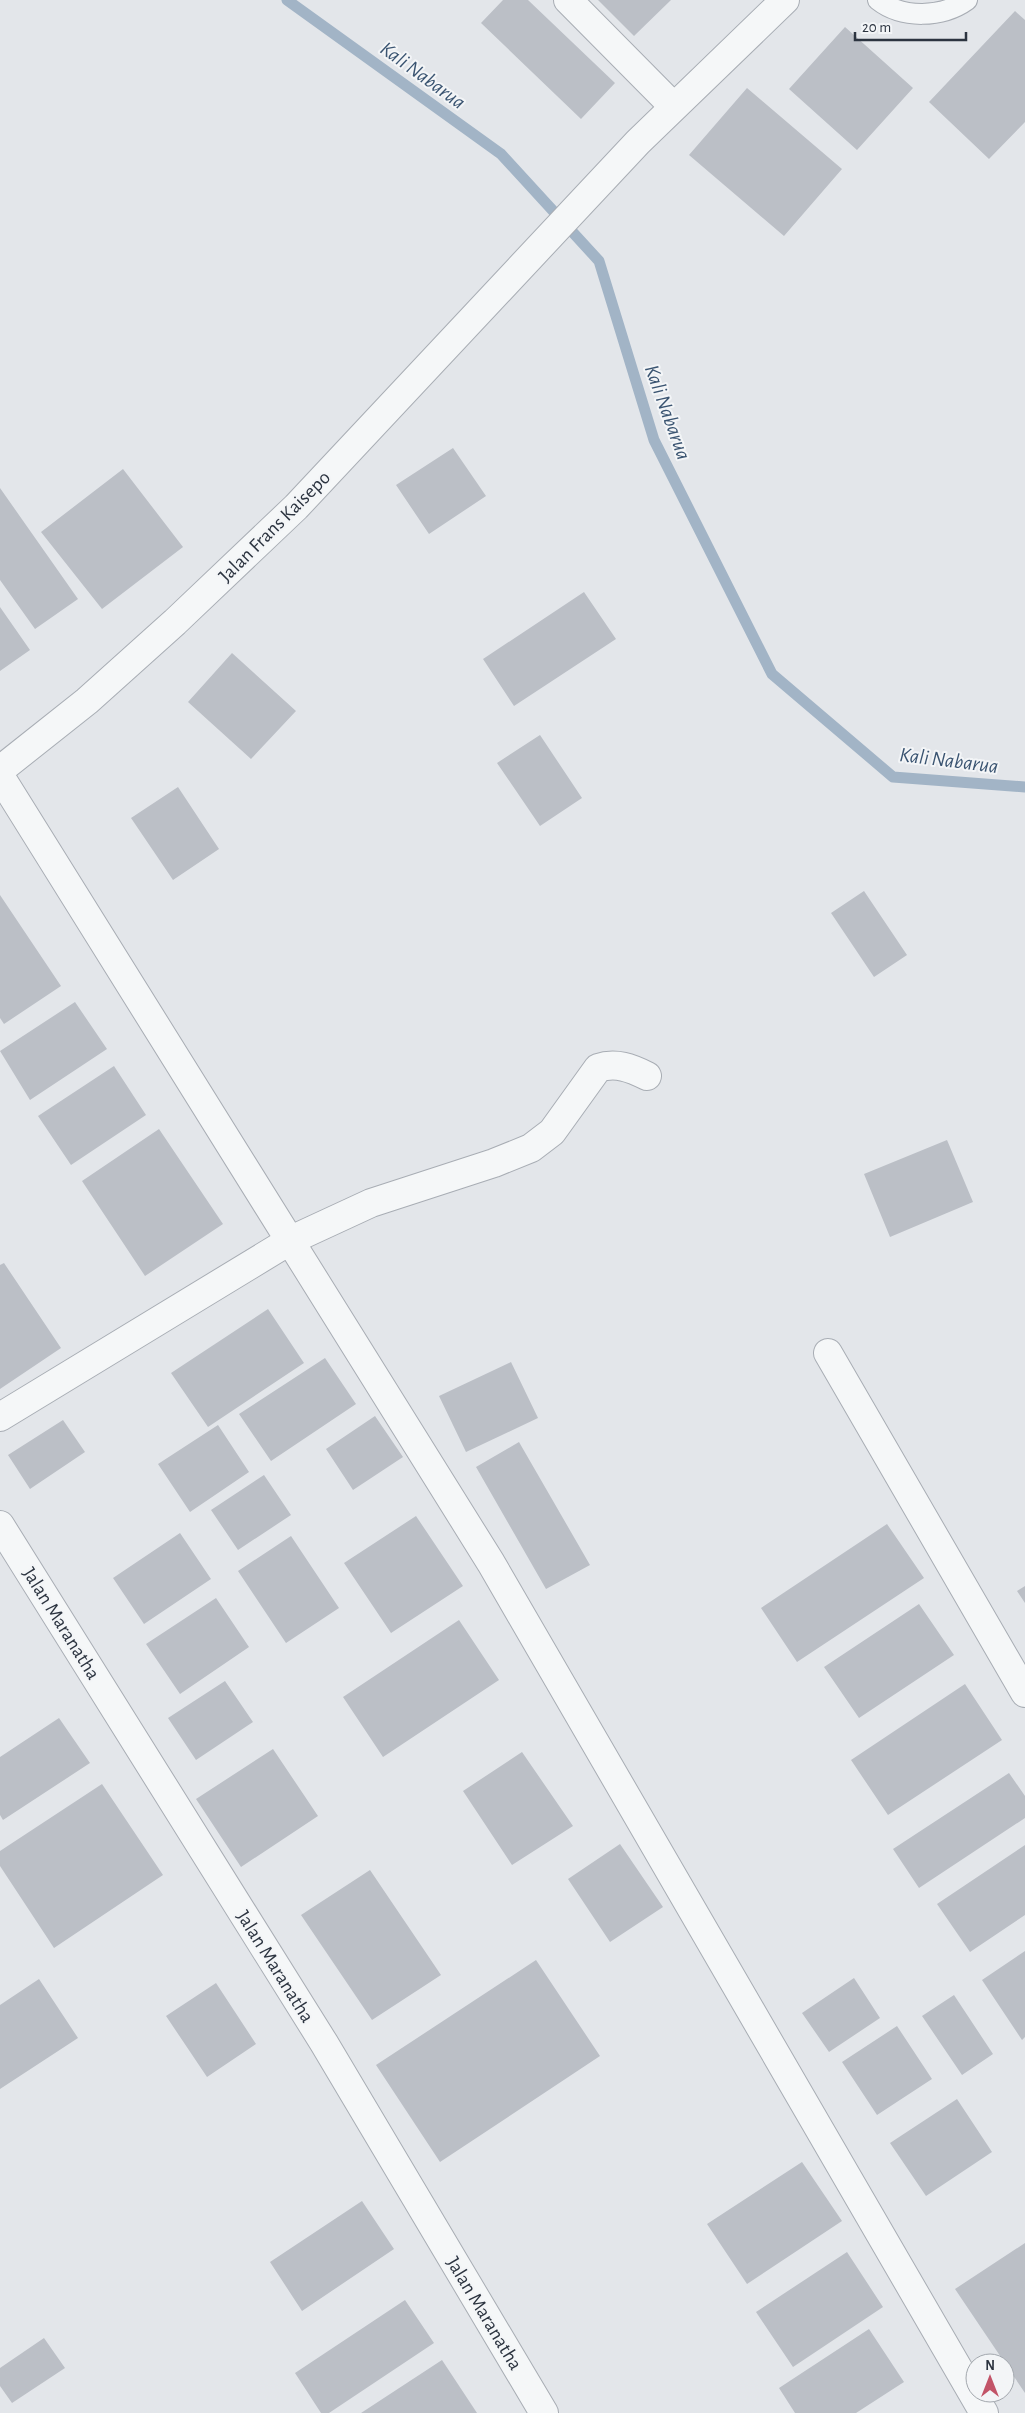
<svg xmlns="http://www.w3.org/2000/svg" width="1025" height="2413" font-family="'Alegreya Sans',sans-serif">
<rect width="100%" height="100%" fill="#e3e6ea"/>
<g fill="none" stroke-linecap="round" stroke-linejoin="round">
<!-- stream -->
<path stroke="#a2b4c6" stroke-width="11" d="M287,0L501,154L599,261L654,440L772,674L893,777L1025,787"/>
</g>
<!-- building -->
<path fill="#bbbfc6" d="M503,0H528L615,83L581,119L481,23Z
M598,0H671L634,36Z
M1015,11L1025,20V122L989,159L929,102Z
M845,27L913,88L857,150L789,89Z
M747,88L842,169L784,236L689,155Z
M453,448L486,496L429,534L396,485Z
M123,469L183,547L102,609L41,532Z
M0,488L78,599L35,629L0,580Z
M584,592L616,639L514,706L483,659Z
M0,607L30,650L0,671Z
M232,653L296,711L251,759L188,702Z
M540,735L582,798L540,826L497,763Z
M178,787L219,849L173,880L131,818Z
M864,891L907,955L874,977L831,913Z
M0,895L61,986L4,1024L0,1018Z
M75,1002L107,1049L30,1100L0,1051Z
M114,1066L146,1115L71,1165L38,1116Z
M159,1129L223,1224L145,1276L82,1181Z
M947,1140L973,1202L890,1237L864,1174Z
M4,1263L61,1348L0,1389V1265Z
M268,1309L304,1363L208,1427L171,1373Z
M325,1358L356,1404L271,1461L239,1414Z
M511,1362L538,1418L466,1452L439,1396Z
M375,1416L403,1457L353,1490L326,1449Z
M63,1420L85,1452L30,1489L8,1455Z
M218,1425L249,1472L190,1512L158,1464Z
M519,1442L590,1565L546,1589L476,1467Z
M264,1475L291,1515L238,1550L211,1510Z
M416,1516L463,1586L391,1633L344,1563Z
M887,1524L924,1578L797,1662L761,1608Z
M180,1533L211,1579L144,1624L113,1578Z
M291,1536L339,1608L286,1643L238,1571Z
M1025,1586V1603L1017,1591Z
M216,1598L249,1647L180,1694L146,1644Z
M919,1604L954,1655L859,1718L824,1667Z
M459,1620L499,1680L383,1757L343,1697Z
M225,1681L253,1722L196,1760L168,1718Z
M965,1684L1002,1740L888,1815L851,1760Z
M59,1718L90,1763L3,1820L0,1815V1757Z
M273,1749L318,1816L241,1867L196,1799Z
M522,1752L573,1826L512,1865L463,1791Z
M1009,1773L1025,1796V1818L919,1888L893,1849Z
M102,1784L163,1875L54,1948L0,1866V1851Z
M620,1844L663,1907L610,1942L568,1879Z
M1025,1845V1915L970,1952L937,1904Z
M370,1870L441,1975L372,2020L301,1915Z
M1025,1951V2037L1022,2040L982,1980Z
M536,1960L600,2056L440,2162L376,2065Z
M854,1978L880,2018L829,2052L802,2013Z
M39,1979L78,2038L0,2089V2005Z
M216,1983L256,2044L207,2077L166,2016Z
M954,1995L993,2054L962,2075L922,2016Z
M897,2026L932,2079L877,2115L842,2062Z
M957,2099L992,2152L926,2196L890,2143Z
M802,2162L842,2221L747,2284L707,2224Z
M362,2201L394,2249L302,2311L270,2262Z
M1025,2243V2393L955,2289Z
M847,2252L883,2307L793,2367L756,2312Z
M405,2300L434,2343L329,2413H321L295,2373Z
M869,2329L904,2382L856,2413H795L779,2388Z
M44,2338L65,2368L12,2403L0,2386V2368Z
M442,2360L477,2413H361Z"/>
<g fill="none" stroke-linecap="round" stroke-linejoin="round">
<!-- service casing -->
<g stroke="#a8adb4" stroke-width="22">
<path id="service" d="M878,0C902,19 942,18 967,0"/>
</g>
<!-- minor casing -->
<g stroke="#a8adb4" stroke-width="30">
<path id="minor" d="M568,0L673,106
M0,776L491,1563L984,2413
M828,1353L1025,1693
M0,1417L291,1240L371,1203L494,1163L531,1148L552,1132L598,1068C616,1062 631,1068 647,1076
M0,1525L324,2043L544,2413"/>
</g>
<!-- tertiary casing -->
<g stroke="#a8adb4" stroke-width="30">
<path id="tertiary" d="M0,770L87,701L175,622L296,507L638,142L785,0"/>
</g>
<!-- service -->
<use href="#service" stroke="#f5f7f8" stroke-width="20"/>
<!-- minor -->
<use href="#minor" stroke="#f5f7f8" stroke-width="28"/>
<!-- tertiary -->
<use href="#tertiary" stroke="#f5f7f8" stroke-width="28"/>
</g>
<g text-anchor="middle" stroke-width="4" stroke-linejoin="round" paint-order="stroke">
<!-- street labels -->
<g font-size="20" fill="#2c3440" stroke="#f3f5f7">
<text transform="translate(274 526) rotate(-45)" y="7">Jalan Frans Kaisepo</text>
<text transform="translate(62 1623) rotate(58)" y="7">Jalan Maranatha</text>
<text transform="translate(276 1966) rotate(58)" y="7">Jalan Maranatha</text>
<text transform="translate(485 2313) rotate(59)" y="7">Jalan Maranatha</text>
</g>
<!-- water labels -->
<g font-size="21" font-style="italic" fill="#3a5471" stroke="#f3f5f7">
<text transform="translate(423 75) rotate(36)" y="7">Kali Nabarua</text>
<text transform="translate(668 412) rotate(70)" y="7">Kali Nabarua</text>
<text transform="translate(949 760) rotate(7)" y="7">Kali Nabarua</text>
</g>
</g>
<!-- north arrow -->
<g transform="translate(990 2378)"><circle r="24" fill="#f3f5f7" stroke="#a3a8ae"/>
<path d="M0-4L9 19L0 12L-9 19Z" fill="#c25468"/>
<text y="-8" font-size="14" font-weight="bold" text-anchor="middle" fill="#2c3440">N</text>
</g>
<!-- scale -->
<path d="M855 32v8h111v-8" fill="none" stroke="#2c3440" stroke-width="2.5"/>
<text x="862" y="32" font-size="15" fill="#2c3440" stroke="#f3f5f7" stroke-width="4" paint-order="stroke">20 m</text>
</svg>
